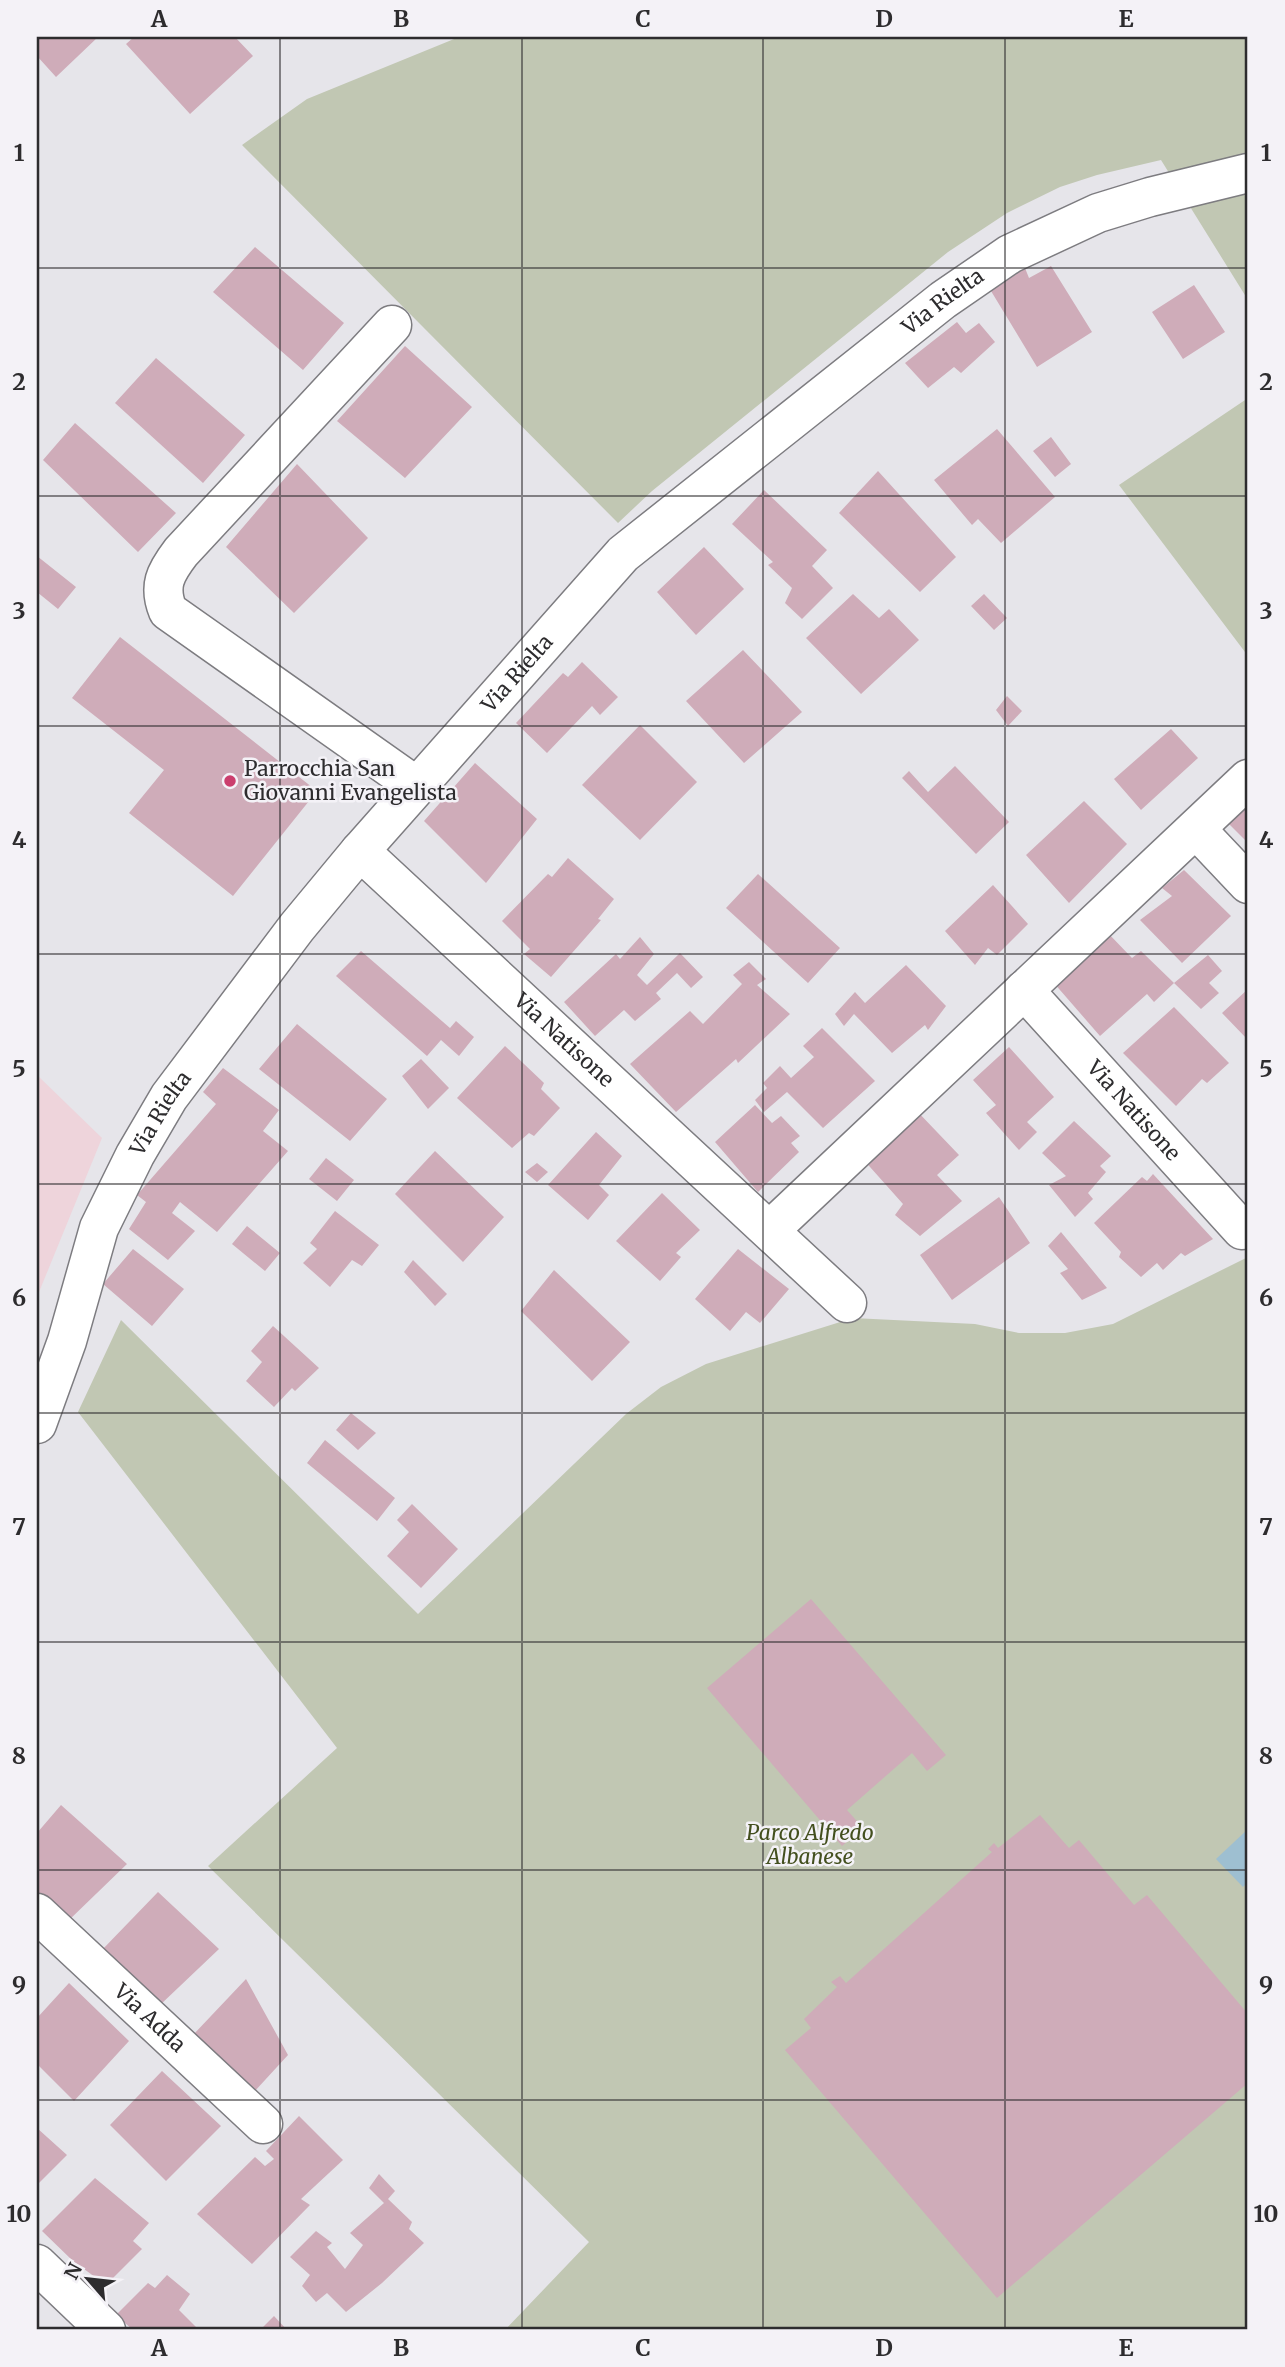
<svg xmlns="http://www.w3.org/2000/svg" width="1285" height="2367" font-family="Merriweather,serif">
<rect width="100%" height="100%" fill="#e6e5ea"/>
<!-- education -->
<path fill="#eed4db" d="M37,1075L102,1138L37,1297Z"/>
<!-- green -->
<path fill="#c1c7b3" d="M459,37H1248V300L1161,160L1097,175L1060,187L1007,213L948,252L652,491L618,523L242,145L307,99Z
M1248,398V656L1119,485Z
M1248,1257V2330H505L589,2242L208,1866L337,1748L78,1412L121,1320L418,1614L626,1414L661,1387L706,1364L853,1318L975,1324L1019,1333H1065L1113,1324Z"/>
<!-- water -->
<path fill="#9ebfd1" d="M1248,1829V1882L1243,1887L1216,1859Z"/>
<!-- building -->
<path fill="#cfacb9" d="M37,37H98L56,77L37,56Z
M134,37H235L253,56L190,114L126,44Z
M255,247L344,323L303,370L213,292Z
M1051,266L1092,332L1037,367L991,291L1025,268L1029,278Z
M1194,285L1225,332L1183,359L1152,312Z
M957,322L966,333L979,323L995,342L961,373L954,367L928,388L905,363Z
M405,346L472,407L405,478L337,421Z
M156,358L245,435L203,483L115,403Z
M75,423L176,513L138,552L43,460Z
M997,429L1055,497L1001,543L978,519L972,525L934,480Z
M1051,437L1071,464L1055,477L1033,451Z
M297,464L368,538L294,613L226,547Z
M878,471L956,557L920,592L839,513Z
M764,490L827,550L812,566L833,588L802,619L785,603L792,588L768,565L773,562L732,524Z
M704,547L744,589L696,635L657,592Z
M37,556L76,587L58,609L37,592Z
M853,594L879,618L889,609L919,640L861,694L806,638Z
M984,594L1007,618L994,630L971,606Z
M120,637L317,791L233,896L129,813L164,770L72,698Z
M743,650L802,712L744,763L686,701Z
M582,662L618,697L600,715L592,706L547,753L516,723L563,673L568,677Z
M1007,696L1022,711L1008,726L996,710Z
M640,725L697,782L640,840L582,785Z
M1171,729L1198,758L1141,810L1114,779Z
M475,763L537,819L486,883L424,821Z
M955,766L1009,822L976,854L902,778L909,771L928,792Z
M1084,801L1127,844L1069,903L1026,855Z
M1248,801V843L1227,822Z
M568,858L614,899L598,919L601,920L551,977L524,954L530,949L502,921L548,874L552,877Z
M1184,870L1231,916L1182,963L1140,920L1172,896L1162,888Z
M758,874L840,948L808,983L726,908Z
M993,885L1028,924L997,955L988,948L975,965L945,931Z
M1106,931L1132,958L1141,951L1174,983L1154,1002L1147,994L1100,1036L1053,982Z
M640,937L654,954L637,975L647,985L680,953L703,977L691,988L677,973L656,993L661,999L635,1021L624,1010L595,1036L564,1002L616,954L620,959Z
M361,951L450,1028L456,1021L474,1037L459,1056L441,1040L427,1056L336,976Z
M1208,955L1222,971L1209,983L1219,993L1201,1009L1174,983Z
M749,962L766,979L757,985L790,1014L738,1063L736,1059L676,1112L630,1064L690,1011L703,1024L742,984L733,975Z
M906,965L946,1006L928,1030L925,1025L892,1053L854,1014L844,1026L835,1014L855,992L865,1003Z
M1248,989V1040L1222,1013Z
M1174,1007L1229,1063L1207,1083L1202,1079L1176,1106L1123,1053Z
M297,1024L387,1099L350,1141L259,1069Z
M822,1028L875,1081L823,1128L787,1092L764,1112L755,1100L767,1088L763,1083L780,1066L791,1078L814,1057L803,1046Z
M505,1046L544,1083L541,1089L560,1108L534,1136L529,1133L512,1148L457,1098Z
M1009,1047L1054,1097L1027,1122L1037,1132L1019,1150L986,1113L996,1105L973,1080Z
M421,1059L449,1088L428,1109L402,1076Z
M223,1068L279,1110L263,1131L288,1151L217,1232L180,1202L172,1213L195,1231L168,1260L129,1229L146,1202L137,1195L216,1104L203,1092Z
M755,1105L772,1123L781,1116L800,1136L791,1143L799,1152L758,1192L715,1142Z
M915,1109L959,1155L937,1175L962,1201L920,1236L895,1215L903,1204L862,1158Z
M1074,1121L1111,1156L1100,1166L1106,1172L1088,1193L1093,1199L1075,1217L1049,1185L1066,1176L1042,1153Z
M596,1132L622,1156L599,1185L609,1195L588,1220L548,1185Z
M435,1151L504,1217L463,1262L395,1194Z
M326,1158L354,1180L337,1201L309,1179Z
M537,1163L548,1172L537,1182L525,1172Z
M1153,1174L1213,1239L1185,1256L1181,1253L1163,1270L1157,1263L1141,1277L1119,1257L1121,1252L1094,1223L1142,1177L1147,1181Z
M662,1193L700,1230L676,1253L681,1257L660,1281L616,1241Z
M999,1197L1030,1243L952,1300L920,1255Z
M335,1211L379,1245L362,1266L352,1260L330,1287L303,1263L317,1249L310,1243Z
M247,1226L280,1253L265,1271L232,1244Z
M1061,1232L1107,1288L1082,1300L1060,1273L1068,1269L1048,1246Z
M133,1249L184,1289L152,1326L103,1284Z
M738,1249L789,1289L760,1323L746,1312L730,1331L695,1299Z
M413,1260L447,1294L435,1306L404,1272Z
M554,1270L630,1342L592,1381L521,1311Z
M273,1326L319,1368L295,1391L292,1388L274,1407L246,1381L262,1362L251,1351Z
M351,1413L376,1433L358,1450L336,1430Z
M325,1440L395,1498L377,1521L307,1463Z
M412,1504L458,1549L421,1588L387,1556L409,1532L397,1520Z
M811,1599L946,1755L927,1771L912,1753L847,1810L863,1828L842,1846L707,1688Z
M61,1805L127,1864L67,1922L37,1893V1833Z
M1040,1815L1069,1848L1079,1840L1134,1905L1147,1895L1248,2014V2083L997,2298L785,2050L811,2028L804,2019L837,1987L831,1982L840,1976L846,1983L992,1852L988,1849L994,1843L998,1848Z
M158,1892L219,1949L159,2006L101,1951Z
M246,1979L288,2055L254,2092L193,2035Z
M69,1983L129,2041L74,2101L37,2064V2018Z
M162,2071L221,2126L166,2181L110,2125Z
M299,2116L343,2160L301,2199L310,2205L252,2264L197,2214L255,2157L265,2166L274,2159L266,2151Z
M37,2128L67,2155L37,2185Z
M379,2174L395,2191L388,2199L412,2222L409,2229L424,2243L382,2283L346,2312L327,2293L316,2302L302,2286L310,2275L290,2257L316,2231L332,2243L327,2247L345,2269L363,2245L350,2233L384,2203L369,2188Z
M95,2178L149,2223L133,2241L142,2249L106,2285L73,2261L42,2231Z
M167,2275L190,2294L179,2310L196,2327L193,2330H133L116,2315L148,2283L155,2288Z
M274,2316L287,2330H260Z"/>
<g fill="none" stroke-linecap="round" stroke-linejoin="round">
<!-- minor casing -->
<g stroke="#7d7c80" stroke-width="41">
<g id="minor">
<path d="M392,325L181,552C165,573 158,586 168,611L416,786"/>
<path d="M1196,829L1248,884"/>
<path id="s1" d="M360,851L847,1303"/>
<path id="s2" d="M1024,990L1242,1230"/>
<path d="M770,1230L1248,779"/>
<path id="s3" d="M37,1424L67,1341L99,1228L135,1155L169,1097L297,927L360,851L623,554L943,300L1010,254L1098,213L1150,197L1248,173"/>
<path id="s4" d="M37,1913L263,2124"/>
<path d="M37,2264L106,2330"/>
</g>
</g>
<!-- minor -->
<use href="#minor" stroke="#fff" stroke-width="38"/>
</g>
<!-- grid -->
<path fill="none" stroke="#2d2c2e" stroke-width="2" stroke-opacity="0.55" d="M280,37V2330M522,37V2330M763,37V2330M1005,37V2330M37,268H1248M37,496H1248M37,726H1248M37,954H1248M37,1184H1248M37,1413H1248M37,1642H1248M37,1870H1248M37,2100H1248"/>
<!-- markers -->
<circle fill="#cb3e6d" stroke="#f4f2f7" stroke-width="2.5" cx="230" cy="781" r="7"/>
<g text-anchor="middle" stroke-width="5" stroke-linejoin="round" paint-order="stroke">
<!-- street labels -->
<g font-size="21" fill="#2d2c2e" stroke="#f4f2f7">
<text dy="7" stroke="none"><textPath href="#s3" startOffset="1470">Via Rielta</textPath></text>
<text dy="7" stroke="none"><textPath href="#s3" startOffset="903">Via Rielta</textPath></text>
<text dy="7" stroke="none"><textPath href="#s1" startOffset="278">Via Natisone</textPath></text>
<text dy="7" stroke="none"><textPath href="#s2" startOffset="163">Via Natisone</textPath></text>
<text dy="7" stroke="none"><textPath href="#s3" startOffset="336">Via Rielta</textPath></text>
<text dy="7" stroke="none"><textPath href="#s4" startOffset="154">Via Adda</textPath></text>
</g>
<!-- poi labels -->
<g font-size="21" fill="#2d2c2e" stroke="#f4f2f7" text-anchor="start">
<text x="244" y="776">Parrocchia San<tspan x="244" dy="24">Giovanni Evangelista</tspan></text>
</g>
<!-- park labels -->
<g font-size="21" font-style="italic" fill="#434f1e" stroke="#f4f2f7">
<text x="810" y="1840">Parco Alfredo<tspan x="810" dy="24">Albanese</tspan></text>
</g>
</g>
<!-- border -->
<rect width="1285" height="2367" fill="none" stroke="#f4f2f7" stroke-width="77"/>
<!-- north arrow -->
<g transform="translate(88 2279) rotate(298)" stroke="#f4f2f7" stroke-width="5" paint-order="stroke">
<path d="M0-5L12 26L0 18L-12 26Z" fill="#2d2c2e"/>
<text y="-10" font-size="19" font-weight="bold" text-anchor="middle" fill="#2d2c2e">N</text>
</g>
<rect x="38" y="38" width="1208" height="2290" fill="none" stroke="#2d2c2e" stroke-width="2.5"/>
<g font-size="23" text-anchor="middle" font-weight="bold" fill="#2d2c2e">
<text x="159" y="27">A</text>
<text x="401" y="27">B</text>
<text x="643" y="27">C</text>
<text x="884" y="27">D</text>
<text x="1126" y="27">E</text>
<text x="19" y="161">1</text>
<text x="1266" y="161">1</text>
<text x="19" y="390">2</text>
<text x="1266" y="390">2</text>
<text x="19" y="619">3</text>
<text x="1266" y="619">3</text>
<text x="19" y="848">4</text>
<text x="1266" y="848">4</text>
<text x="19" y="1077">5</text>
<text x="1266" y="1077">5</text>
<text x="19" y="1306">6</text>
<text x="1266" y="1306">6</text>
<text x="19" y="1535">7</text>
<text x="1266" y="1535">7</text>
<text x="19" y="1764">8</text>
<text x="1266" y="1764">8</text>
<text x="19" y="1993">9</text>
<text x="1266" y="1993">9</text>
<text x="19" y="2222">10</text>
<text x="1266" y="2222">10</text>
<text x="159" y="2356">A</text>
<text x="401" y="2356">B</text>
<text x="643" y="2356">C</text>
<text x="884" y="2356">D</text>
<text x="1126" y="2356">E</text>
</g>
</svg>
